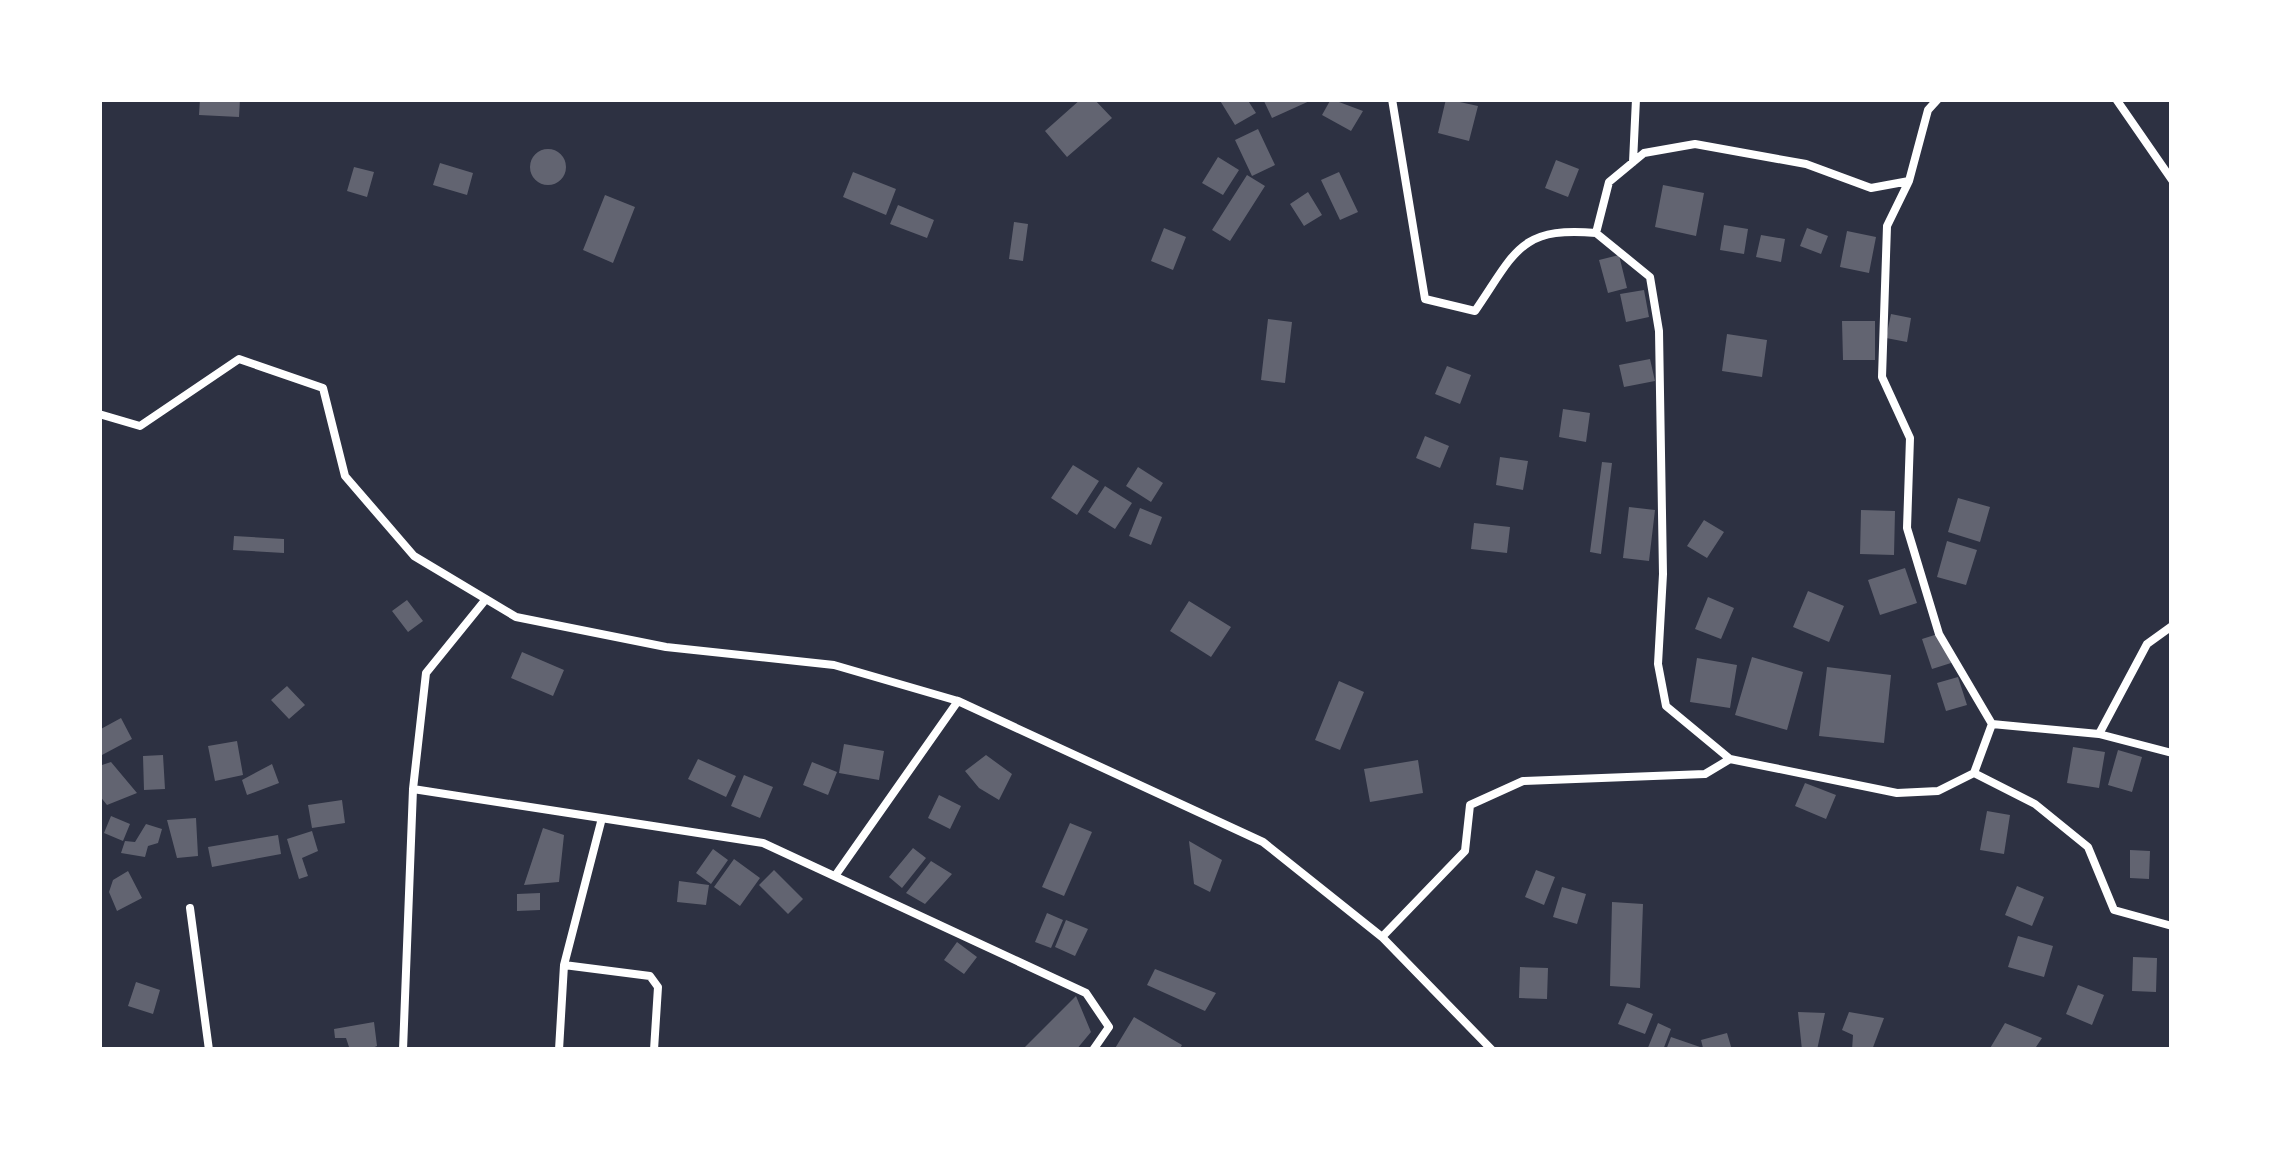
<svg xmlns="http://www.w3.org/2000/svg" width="2271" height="1149" font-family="Cabin,sans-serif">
<rect width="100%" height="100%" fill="#2d3142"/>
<!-- building -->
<path fill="#626471" d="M200,99H240L239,117L199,115Z
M1081,99H1094L1112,118L1067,157L1045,131Z
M1219,99H1247L1256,113L1235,125Z
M1263,99H1314L1272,118Z
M1331,99L1363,111L1351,131L1322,115Z
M1446,99L1478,106L1469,141L1438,133Z
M1258,129L1275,165L1252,176L1235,140Z
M530 167a18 18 0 1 1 36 0a18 18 0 1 1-36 0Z
M1218,157L1239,170L1223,195L1202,183Z
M1556,160L1579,169L1568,197L1545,188Z
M440,163L473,173L467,195L433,185Z
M354,167L374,172L367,197L347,191Z
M853,172L896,189L886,215L843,197Z
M1339,172L1358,212L1340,220L1321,180Z
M1247,175L1265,186L1230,241L1212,230Z
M1663,185L1704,193L1696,236L1655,227Z
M1308,192L1322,215L1304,226L1290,204Z
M605,195L635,207L613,263L583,250Z
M898,205L934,220L927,238L890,224Z
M1014,222L1028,224L1023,261L1009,259Z
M1724,225L1748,229L1744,254L1720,250Z
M1164,228L1186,237L1173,270L1151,261Z
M1807,228L1828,236L1821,254L1800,246Z
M1847,231L1876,237L1869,273L1840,267Z
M1761,235L1785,239L1781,262L1756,257Z
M1619,255L1627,288L1608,293L1599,260Z
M1644,290L1649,317L1626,322L1620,294Z
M1891,314L1911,318L1907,342L1886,338Z
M1268,319L1292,322L1285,383L1261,380Z
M1842,321H1875V360H1843Z
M1727,334L1767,340L1762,377L1722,371Z
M1650,359L1655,381L1624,387L1619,365Z
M1447,366L1471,375L1460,404L1435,394Z
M1563,409L1590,413L1586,442L1559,437Z
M1425,436L1449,446L1440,468L1416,458Z
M1500,457L1528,461L1523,490L1496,485Z
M1602,462L1612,463L1601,554L1590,552Z
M1073,465L1099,481L1077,515L1051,498Z
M1138,467L1163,483L1151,502L1126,486Z
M1105,486L1132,503L1115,529L1088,512Z
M1958,498L1990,507L1980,542L1948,532Z
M1629,507L1655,510L1649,561L1623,558Z
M1140,508L1162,517L1151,545L1129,536Z
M1861,510L1895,511L1894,555L1860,554Z
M1704,520L1724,532L1707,558L1687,546Z
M1474,523L1510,527L1507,553L1471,549Z
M234,536L284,539V553L233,550Z
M1947,541L1977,550L1966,585L1937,577Z
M1905,568L1917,603L1880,615L1868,580Z
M1808,591L1844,606L1829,642L1793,627Z
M1708,597L1734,608L1721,639L1695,629Z
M407,600L423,621L408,632L392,611Z
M1189,601L1231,627L1211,657L1170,631Z
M1941,633L1951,663L1932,669L1922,639Z
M522,652L564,670L553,696L511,678Z
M1752,657L1803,672L1787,730L1735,715Z
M1697,658L1737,665L1730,708L1690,702Z
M1827,667L1891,675L1884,743L1819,736Z
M1958,677L1967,705L1946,711L1937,683Z
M1339,681L1364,692L1340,750L1315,740Z
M287,686L305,705L289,719L271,700Z
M121,718L132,739L102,755L99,730Z
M237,741L243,775L215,781L208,746Z
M844,744L884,751L879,780L839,773Z
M2073,747L2105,752L2099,788L2067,783Z
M2118,750L2142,757L2132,792L2108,785Z
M163,755L165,789L144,790L143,756Z
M986,755L1012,774L999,800L979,788L965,771Z
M698,759L736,776L726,797L688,779Z
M1418,760L1423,793L1370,802L1364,769Z
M111,762L137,793L107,805L99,795V766Z
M812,762L837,772L828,795L803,785Z
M272,764L279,783L247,795L242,780Z
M744,775L773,787L760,818L731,806Z
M1805,783L1836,795L1826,819L1795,806Z
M939,795L961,806L950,829L928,818Z
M342,800L345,823L312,828L308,805Z
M1987,811L2010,815L2004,854L1980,850Z
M111,816L130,824L123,841L104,833Z
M196,818L198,856L177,858L167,820Z
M1070,823L1092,832L1064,896L1042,887Z
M146,824L162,829L158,843L148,846L145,857L121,853L125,841L135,842Z
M543,828L564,835L559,882L524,885Z
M312,831L318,851L302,858L308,876L299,879L287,839Z
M278,835L281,854L212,867L208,847Z
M1189,841L1222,860L1210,892L1194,884Z
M913,848L926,858L902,888L889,877Z
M713,849L728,860L711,884L696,873Z
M2130,850L2150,851L2149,879L2130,878Z
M734,859L760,878L740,906L714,887Z
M931,861L952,874L925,904L906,893Z
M774,870L803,899L788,914L759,885Z
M1536,870L1555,877L1544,905L1525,897Z
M128,871L142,898L117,911L109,892L113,880Z
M679,881L709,885L706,905L677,902Z
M2017,886L2044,897L2032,926L2005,915Z
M1562,887L1586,894L1577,924L1553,917Z
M540,893V910L517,911V894Z
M1612,902L1643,904L1640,988L1610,986Z
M1047,913L1063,920L1051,948L1035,942Z
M1066,920L1088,929L1075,956L1055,947Z
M2018,936L2053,946L2044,977L2008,967Z
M957,942L977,957L964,974L944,960Z
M2133,957L2157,958L2156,992L2132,991Z
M1520,967L1548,968L1547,999L1519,998Z
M1155,969L1216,993L1205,1011L1147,985Z
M136,982L160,990L153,1014L128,1006Z
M2078,985L2104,995L2092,1025L2066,1014Z
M1076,996L1091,1032L1076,1050H1022Z
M1627,1003L1653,1014L1645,1034L1618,1024Z
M1798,1012L1825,1013L1817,1050H1802Z
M1849,1012L1884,1018L1872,1050H1852L1853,1035L1842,1030Z
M1134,1017L1182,1045L1179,1050H1114Z
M374,1022L377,1046L368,1050H350L346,1038H335L334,1029Z
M1658,1023L1671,1029L1663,1050H1647Z
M2005,1023L2042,1038L2034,1050H1989Z
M1727,1033L1732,1050H1666L1671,1037L1703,1048L1701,1040Z"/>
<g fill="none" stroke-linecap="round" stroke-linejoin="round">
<!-- minor -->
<path stroke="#fff" stroke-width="8" d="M1392,99L1425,299L1475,311C1515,253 1519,226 1596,233
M2116,99L2172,180
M1633,162L1636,99
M1909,181L1887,226L1882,377L1910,438L1907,528L1939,634L1992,724
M99,414L140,426L239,359L323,388L345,476L414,556L516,617L666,647L834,665L958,701L1263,842L1382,937L1492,1050
M486,599L426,673L413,789L763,843L1086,993L1109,1027L1093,1050
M2099,734L2172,753
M1730,759L1666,706L1658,664L1663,574L1659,331L1650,277L1596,233L1609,182L1644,153L1695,144L1806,164L1871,188L1909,181L1928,110L1938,99
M1974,773L2035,804L2088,847L2114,910L2172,926
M835,876L958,701
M190,908L209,1050
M1382,937L1465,851L1470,805L1523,781L1705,774L1730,759L1897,793L1938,791L1974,773L1992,724L2099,734L2147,644L2172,626
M564,965L650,976L658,987L654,1050
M403,1050L413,789
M559,1050L564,965L602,818"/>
</g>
<!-- border -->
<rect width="2271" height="1149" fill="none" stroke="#ffffff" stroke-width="204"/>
</svg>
